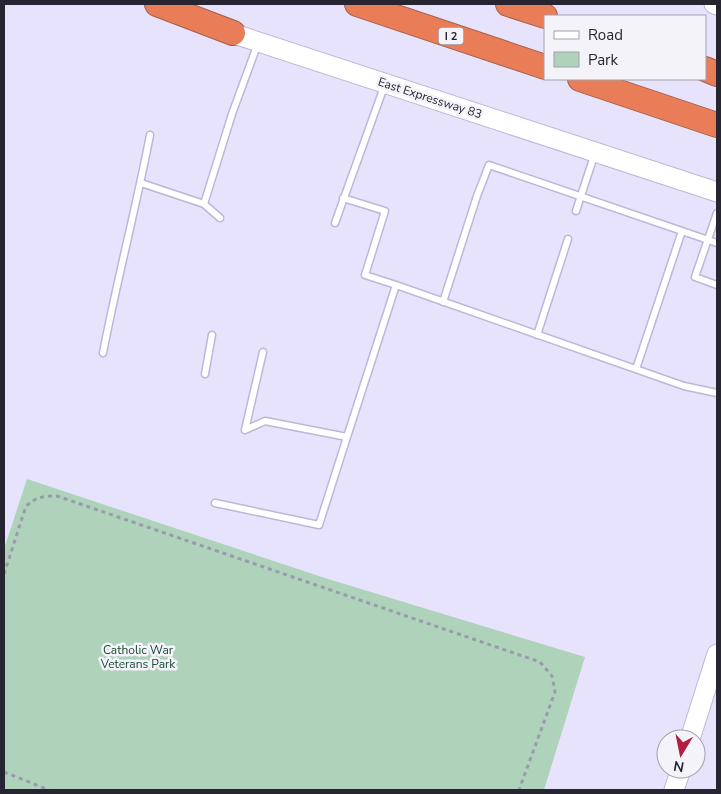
<svg xmlns="http://www.w3.org/2000/svg" width="721" height="794" font-family="'Nunito Sans',sans-serif">
<rect width="100%" height="100%" fill="#e7e3fd"/>
<!-- green -->
<path fill="#aed2ba" d="M27,479L328,579L585,657L544,790H4V549Z"/>
<g fill="none" stroke-linecap="round" stroke-linejoin="round">
<!-- lane casing -->
<g stroke="#bcb7d6" stroke-width="9">
<path id="lane" d="M141,183L204,204L220,218
M343,198L385,211L365,275L396,285L347,437
M204,204L232,114L258,43
M576,211L595,153
M717,213L695,277L717,285
M335,223L385,84
M396,285L684,386L717,393
M443,302L477,196L489,165L717,243
M537,335L568,239
M103,353C117,280 136,208 150,135
M636,369L682,231
M205,374L212,335
M245,430L263,352
M215,503L319,525L347,437L265,421L245,430"/>
</g>
<!-- secondary casing -->
<g stroke="#bcb7d6" stroke-width="21">
<path id="secondary" d="M714,4L717,5
M219,29L717,192
M690,739L717,654
M674,790L681,769"/>
</g>
<!-- highway casing -->
<g stroke="#a55e4a" stroke-width="26">
<path id="highway" d="M157,4L233,33
M357,4L545,67
M508,4L545,16
M705,69L717,74
M580,79L717,125"/>
</g>
<!-- path -->
<path stroke="#9c99ae" stroke-width="3" stroke-dasharray="4 4" stroke-linecap="butt" d="M4,574L26,506C37,497 42,496 57,496L540,662L552,676L555,692L519,790
M4,772L49,790"/>
<!-- lane -->
<use href="#lane" stroke="#fff" stroke-width="6"/>
<!-- secondary -->
<use href="#secondary" stroke="#fff" stroke-width="19"/>
<!-- highway -->
<use href="#highway" stroke="#e97d57" stroke-width="24"/>
</g>
<g text-anchor="middle" stroke-width="5" stroke-linejoin="round" paint-order="stroke">
<!-- shield labels -->
<rect fill="#f4f3fa" stroke="#64636d" stroke-width="1" x="438.5" y="27.5" width="25" height="17" rx="4"/>
<g font-size="11" font-weight="bold" fill="#272531">
<text x="451" y="40">I 2</text>
</g>
<!-- street labels -->
<g font-size="12" fill="#272531" stroke="#f4f3fa">
<text transform="translate(430 98) rotate(18)" y="4">East Expressway 83</text>
</g>
<!-- park labels -->
<g font-size="12" fill="#184d31" stroke="#f4f3fa">
<text x="138" y="654">Catholic War<tspan x="138" dy="14">Veterans Park</tspan></text>
</g>
</g>
<!-- border -->
<rect width="721" height="794" fill="none" stroke="#272531" stroke-width="10"/>
<!-- legend -->
<rect x="544" y="15" width="162" height="65" fill="#f4f3fa" stroke="#a2a1aa"/>
<rect x="554" y="31" width="25" height="8" fill="#ffffff" stroke="#a2a1aa"/>
<text x="588" y="40" font-size="15" fill="#272531">Road</text>
<rect x="554" y="52" width="25" height="15" fill="#aed2ba" stroke="#a2a1aa"/>
<text x="588" y="65" font-size="15" fill="#272531">Park</text>
<!-- north arrow -->
<g transform="translate(681 754) rotate(190)"><circle r="24" fill="#f4f3fa" stroke="#a2a1aa"/>
<path d="M0-4L9 19L0 12L-9 19Z" fill="#b11e40"/>
<text y="-8" font-size="14" font-weight="bold" text-anchor="middle" fill="#272531">N</text>
</g>
</svg>
